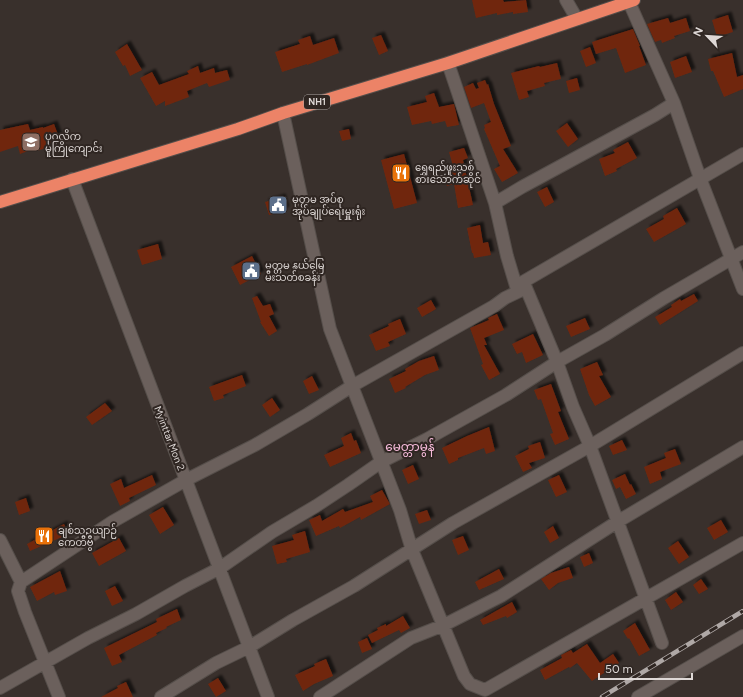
<svg xmlns="http://www.w3.org/2000/svg" width="743" height="697" font-family="Figtree,'Noto Sans Myanmar',sans-serif">
<defs>
<filter id="shadow"><feDropShadow dx="3.5" dy="-3.5" stdDeviation="1" flood-color="#0009"/></filter>
</defs>
<rect width="100%" height="100%" fill="#39302c"/>
<!-- building -->
<path fill="#6f270f" filter="url(#shadow)" d="M472,0H503L504,2L526,0L528,12L513,14V12L497,15V13L476,18Z
M728,15L733,32L717,37L712,20Z
M668,18L670,23L686,18L690,31L674,36L675,38L662,43L661,40L655,42L647,24Z
M633,29L640,46H639L646,65L625,73L616,48L596,54L592,42Z
M381,35L388,51L379,55L372,38Z
M310,36L313,45L334,38L339,53L307,65V64L282,72L275,52L300,44L298,40Z
M127,44L142,70L130,76L125,65L123,66L115,52Z
M590,47L596,63L586,67L580,51Z
M732,53L737,77L743,75V89L724,97L713,71H711L708,59Z
M686,56L692,72L675,78L670,62Z
M557,63L561,79L544,83L545,86L527,91L529,97L519,100L511,73L539,66L540,67Z
M198,66L200,73L214,68L215,73L227,70L230,80L209,87L207,83L187,91L189,97L165,106V101L156,106L140,78L152,72L159,85L189,74L187,71Z
M577,78L580,90L569,93L566,81Z
M485,80L487,85L488,84L494,104L511,146L503,149L518,173L502,182L494,169L500,166L484,129L485,128L484,125L491,122L484,103L471,108L464,87L473,83L476,89L479,88L477,83Z
M434,93L439,107L454,104L459,125L447,127L445,121L432,124L431,121L412,125L407,107L427,102L425,96Z
M567,123L578,139L568,147L556,131Z
M28,124L30,130L43,127V128L54,124L61,143L37,151L36,148L20,154L18,146L0,152V130Z
M349,129L351,139L342,141L339,131Z
M628,142L637,158L616,169L617,171L605,176L599,159L615,153L613,150Z
M464,148L468,158L463,160L473,205L458,208L454,184L447,186L443,173L454,170L449,152Z
M404,154L417,203L394,209L381,160Z
M547,187L554,202L545,207L537,192Z
M282,197L286,210L269,215L265,202Z
M677,208L686,224L654,242L646,229L664,219L663,216Z
M480,225L483,243L488,242L491,255L474,258L473,253H472L467,228Z
M158,244L162,259L142,265L137,250Z
M252,256L261,274L240,285L231,267Z
M694,294L698,301L660,325L655,317L672,307L671,305L680,299L681,301Z
M257,296L263,306L270,304L274,314L269,316L277,331L269,336L260,322H261L252,298Z
M431,300L436,309L422,317L417,308Z
M497,314L504,330L484,338L487,345H484L500,374L489,380L481,365L483,364L470,328L489,320L488,318Z
M585,318L590,329L571,337L566,326Z
M400,319L406,334L388,342L390,346L376,351L369,335L389,326L388,324Z
M533,334L543,355L526,363L522,352L517,354L512,344Z
M434,356L439,370L425,375L405,387L406,388L395,393L389,379L406,371L405,369L419,361Z
M597,362L603,375L599,376L611,397L595,406L589,395L580,369Z
M242,375L246,386L223,395L224,398L214,401L209,387Z
M312,376L319,390L309,394L303,381Z
M551,384L561,411L558,412L569,439L555,445L550,434L553,433L541,399L538,400L534,390Z
M272,398L280,410L270,417L262,405Z
M105,403L112,411L92,425L86,417Z
M489,427L495,451L486,454L484,448L458,458V460L449,464L442,448L467,436Z
M351,433L354,441L356,440L361,453L330,467L324,455L344,446L341,438Z
M622,440L627,450L613,455L609,446Z
M540,442L545,458L529,463L532,468L523,472L515,456L529,449L528,446Z
M675,449L681,464L660,472L662,479L650,484L644,467L666,458L664,453Z
M413,465L419,479L408,484L402,470Z
M625,474L630,485L631,484L636,494L626,499L620,487L616,489L612,480Z
M152,475L156,485L129,498L130,501L120,506L110,484L121,479L124,488Z
M559,475L567,492L556,497L548,480Z
M382,490L390,504L361,520L360,517L340,528L339,526L316,536L309,520L320,515L322,521L343,509L345,512L373,502L370,496Z
M26,498L30,511L19,515L15,502Z
M163,507L174,525L160,534L149,515Z
M427,510L431,520L419,524L415,514Z
M721,520L728,532L714,540L707,528Z
M64,524L69,534L30,551L27,544Z
M553,526L559,538L550,543L544,532Z
M305,531L310,552L286,559L287,562L277,564L272,546L294,540L292,535Z
M463,536L469,550L458,555L452,540Z
M119,538L126,551L99,566L92,553Z
M678,541L689,557L679,564L668,548Z
M589,553L593,563L584,567L580,557Z
M569,567L573,578L558,583L549,590L541,579L551,573Z
M499,569L504,579L479,590L475,582Z
M60,571L67,591L55,595L54,592L37,601L30,587Z
M701,579L708,589L699,594L693,585Z
M115,586L123,601L112,606L105,591Z
M676,592L683,602L671,610L665,600Z
M512,602L517,612L507,618L506,616L483,625L480,620Z
M177,609L181,620L166,627L167,628L156,633L157,635L119,655L122,662L112,666L104,648L157,622L156,619Z
M403,616L410,628L401,633L399,630L372,643L368,635L378,630L377,628L386,624V626Z
M635,623L650,650L639,656L629,638L628,639L623,631Z
M367,638L372,649L362,653L358,642Z
M587,644L600,663L613,654L619,663L592,681L577,663L570,668L569,667L545,680L540,670L562,658L561,655L571,650L573,653Z
M326,659L333,676L314,684L303,691L295,675L315,666L314,664Z
M218,678L226,691L216,697L208,684Z
M126,682L133,697H101L118,688L117,686Z"/>
<g fill="none" stroke-linecap="round" stroke-linejoin="round">
<!-- minor casing -->
<g stroke="#554e4a" stroke-width="14">
<path id="minor" d="M566,0L577,19
M629,2L674,103L700,178L743,289
M448,63L495,203L507,256L516,286L523,288
M283,113L330,329L400,510L412,550L464,676L470,684L485,690L743,543
M72,179L268,697
M495,203L522,187L655,115L674,103
M516,286L743,154
M0,540L21,582
M662,643L590,446L743,353
M0,688L88,638L136,614L185,586L220,568L272,532L316,506L348,485L381,462L427,439L506,395L557,362L526,288
M59,697L25,612L18,591L21,582L112,522L186,480L255,445L308,414L352,386L494,306L505,298L526,288
M161,697L216,663L249,647L293,620L354,586L453,523L590,446L573,407L557,362L605,335L664,298L743,252
M320,697L411,638L444,625L501,596L617,522L743,447
M638,697L743,636"/>
</g>
<!-- highway casing -->
<g stroke="#554e4a" stroke-width="14">
<path id="highway" d="M0,202L238,129L283,113L448,63L634,0"/>
</g>
<!-- minor -->
<use href="#minor" stroke="#6b605c" stroke-width="12"/>
<!-- highway -->
<use href="#highway" stroke="#ec8367" stroke-width="12"/>
<!-- rail casing -->
<g stroke="#afa8a6" stroke-width="4.5">
<path id="rail" d="M602,697L743,611"/>
</g>
<!-- rail -->
<use href="#rail" stroke="#2f2622" stroke-width="3" stroke-dasharray="9" stroke-linecap="butt"/>
</g>
<!-- icons -->
<defs>
<g id="school-square" transform="scale(1)"><rect x="-9" y="-9" width="18" height="18" rx="4" fill="#8d6e63" stroke="#2f2622"/><path d="M0-5L7-2L0 1L-7-2ZM-4 1L0 2.5L4 1V4Q0 6-4 4Z" fill="#fff"/></g>
<g id="restaurant-square" transform="scale(1)"><rect x="-9" y="-9" width="18" height="18" rx="4" fill="#e8710a" stroke="#2f2622"/><path d="M-5-6h1v4h1v-4h1v4h1v-4h1v5L-1.5 .5V6h-2V.5L-5-1ZM5-6V6H3V1.5H1.5Q1.5-4 5-6Z" fill="#fff"/></g>
<g id="civic-square" transform="scale(1)"><rect x="-9" y="-9" width="18" height="18" rx="4" fill="#5c6f8a" stroke="#2f2622"/><path d="M-.6-6.5H3V-4.5H.6V-3L4-1V1h2V6H-6V1h2V-1L-.6-3ZM-1.2 2.5V6h2.4V2.5Z" fill="#fff"/></g>
</defs>
<g fill-rule="evenodd">
<use href="#school-square" x="31" y="142"/>
<use href="#restaurant-square" x="401" y="173"/>
<use href="#civic-square" x="278" y="205"/>
<use href="#civic-square" x="251" y="271"/>
<use href="#restaurant-square" x="44" y="536"/>
</g>
<g text-anchor="middle" stroke-width="4" stroke-linejoin="round" paint-order="stroke">
<!-- shield labels -->
<rect fill="#2f2622" stroke="#aaa3a0" stroke-width="1" x="304" y="95" width="26" height="14" rx="3"/>
<g font-size="9" font-weight="bold" fill="#ded8d6">
<text x="317" y="105">NH1</text>
</g>
<!-- poi labels -->
<g font-size="10" fill="#ded8d6" stroke="#2f2622" text-anchor="start">
<text x="45" y="140">ပုဂ္ဂလိက<tspan x="45" dy="12">မူကြိုကျောင်း</tspan></text>
<text x="415" y="171">ရွှေရည်ဖူးသစ်<tspan x="415" dy="12">စားသောက်ဆိုင်</tspan></text>
<text x="292" y="203">မုတ္တမ အုပ်စု<tspan x="292" dy="12">အုပ်ချုပ်ရေးမှူးရုံး</tspan></text>
<text x="265" y="269">မုတ္တမ နယ်မြေ<tspan x="265" dy="12">မီးသတ်စခန်း</tspan></text>
<text x="58" y="534">ချစ်သူဥယျာဉ်<tspan x="58" dy="12">ကေတီဗွီ</tspan></text>
</g>
<!-- street labels -->
<g font-size="10" fill="#ded8d6" stroke="#2f2622">
<text transform="translate(170 438) rotate(69)" y="4">Myinttar Mon 2</text>
</g>
<!-- quarter labels -->
<g font-size="12" fill="#f7bbdb" stroke="#2f2622">
<text x="410" y="451">မေတ္တာမွန်</text>
</g>
</g>
<!-- north arrow -->
<g transform="translate(707 36) rotate(295)" stroke="#2f2622" stroke-width="3" paint-order="stroke">
<path d="M0-3L7 15L0 10L-7 15Z" fill="#ded8d6"/>
<text y="-6" font-size="11" font-weight="bold" text-anchor="middle" fill="#ded8d6">N</text>
</g>
<!-- scale -->
<path d="M599 673v6h93v-6" fill="none" stroke="#ded8d6" stroke-width="2"/>
<text x="605" y="673" font-size="12" fill="#ded8d6" stroke="#2f2622" stroke-width="3" paint-order="stroke">50 m</text>
</svg>
